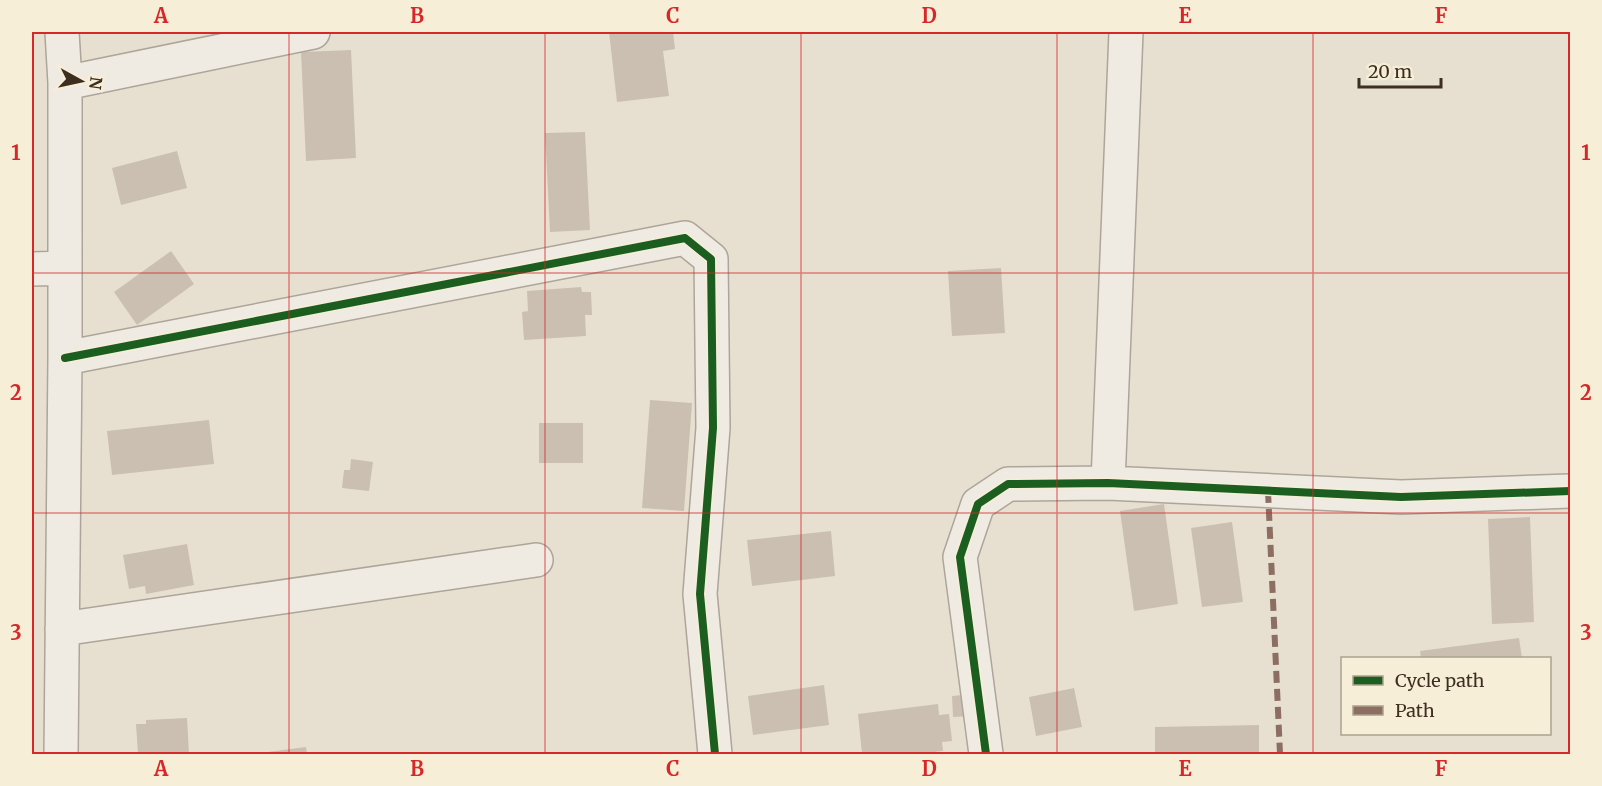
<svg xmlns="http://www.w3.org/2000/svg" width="1602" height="786" font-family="Merriweather,serif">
<rect width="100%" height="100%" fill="#e7e0d1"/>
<!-- building -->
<path fill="#cbbfb2" d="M609,32H673L675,49L663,51L669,96L617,102Z
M351,50L356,158L306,161L301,52Z
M585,132L590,230L550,232L545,133Z
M177,151L187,188L121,205L112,168Z
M171,251L194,284L137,325L114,292Z
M1001,268L1005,333L952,336L948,271Z
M581,287L582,292H591L592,315H585L586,336L524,340L522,312L528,311L527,291Z
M650,400L692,403L684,511L642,508Z
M209,420L214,464L112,475L107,431Z
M539,423H583V463H539Z
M351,459L373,462L369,491L342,488L344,470H350Z
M1164,504L1178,604L1134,611L1120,511Z
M1530,517L1534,622L1492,624L1488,519Z
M1232,522L1243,602L1202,607L1191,528Z
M831,531L835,576L752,586L747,540Z
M187,544L194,585L146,594L145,586L129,589L123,555Z
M1519,638L1522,658H1421L1420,651Z
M824,685L829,725L753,735L748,696Z
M1074,688L1082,727L1036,736L1029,697Z
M972,694L973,716L953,717L952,696Z
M938,704L939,715L949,714L952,741L942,742L943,751L916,754H862L858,714Z
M187,718L189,754H138L136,724H146V720Z
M1259,725V754H1155V727Z
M306,747L307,754H260V753Z"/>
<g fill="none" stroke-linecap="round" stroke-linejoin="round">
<!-- minor casing -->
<g stroke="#ada599" stroke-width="36">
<path id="minor" d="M65,83L313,32
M32,269L64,268
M65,358L685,238L711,259L713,428L700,594L715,754
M1108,483L1126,32
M62,629L536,560
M61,754L65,358V83L62,32
M986,754L960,557L978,504L1008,484L1108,483L1401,497L1570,491"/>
</g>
<!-- minor -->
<use href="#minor" stroke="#efebe3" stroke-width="33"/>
<!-- quiet -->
<path stroke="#8d6e63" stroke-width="6" stroke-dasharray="12 6" stroke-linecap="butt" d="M1268,491L1280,754"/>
<!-- cycleway casing -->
<g stroke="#f7eed8" stroke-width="11">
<path id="cycleway" d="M65,358L685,238L711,259L713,428L700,594L715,754
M986,754L960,557L978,504L1008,484L1108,483L1401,497L1570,491"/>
</g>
<!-- cycleway -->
<use href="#cycleway" stroke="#1b5e20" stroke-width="8"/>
</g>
<!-- grid -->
<path fill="none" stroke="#d62828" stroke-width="1.5" stroke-opacity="0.55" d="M289,32V754M545,32V754M801,32V754M1057,32V754M1313,32V754M32,273H1570M32,513H1570"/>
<!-- border -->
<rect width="1602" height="786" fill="none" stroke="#f7eed8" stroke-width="66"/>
<!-- legend -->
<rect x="1341" y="657" width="210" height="78" fill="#f7eed8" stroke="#ada18e" stroke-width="1.5"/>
<rect x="1353" y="676" width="30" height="9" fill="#1b5e20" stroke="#ada18e" stroke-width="1.5"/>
<text x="1395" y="687" font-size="18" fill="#3d2e20">Cycle path</text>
<rect x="1353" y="706" width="30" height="9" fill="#8d6e63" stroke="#ada18e" stroke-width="1.5"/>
<text x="1395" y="717" font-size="18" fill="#3d2e20">Path</text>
<!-- north arrow -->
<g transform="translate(81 81) rotate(98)" stroke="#f7eed8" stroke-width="4.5" paint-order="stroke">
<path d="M0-4.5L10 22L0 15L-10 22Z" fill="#3d2e20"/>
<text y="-9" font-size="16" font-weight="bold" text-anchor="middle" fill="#3d2e20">N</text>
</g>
<!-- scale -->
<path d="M1359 78v9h82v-9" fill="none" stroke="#3d2e20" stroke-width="3"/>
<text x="1368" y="78" font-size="18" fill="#3d2e20" stroke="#f7eed8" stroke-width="4.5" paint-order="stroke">20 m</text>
<rect x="33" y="33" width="1536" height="720" fill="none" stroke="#d62828" stroke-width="2"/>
<g font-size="20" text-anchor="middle" font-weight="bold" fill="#d62828">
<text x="161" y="23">A</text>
<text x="417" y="23">B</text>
<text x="673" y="23">C</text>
<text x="929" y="23">D</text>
<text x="1185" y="23">E</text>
<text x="1441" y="23">F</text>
<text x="16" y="160">1</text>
<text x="1586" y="160">1</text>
<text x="16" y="400">2</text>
<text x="1586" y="400">2</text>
<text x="16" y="640">3</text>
<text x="1586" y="640">3</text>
<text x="161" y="776">A</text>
<text x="417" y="776">B</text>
<text x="673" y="776">C</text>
<text x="929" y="776">D</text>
<text x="1185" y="776">E</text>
<text x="1441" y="776">F</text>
</g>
</svg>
